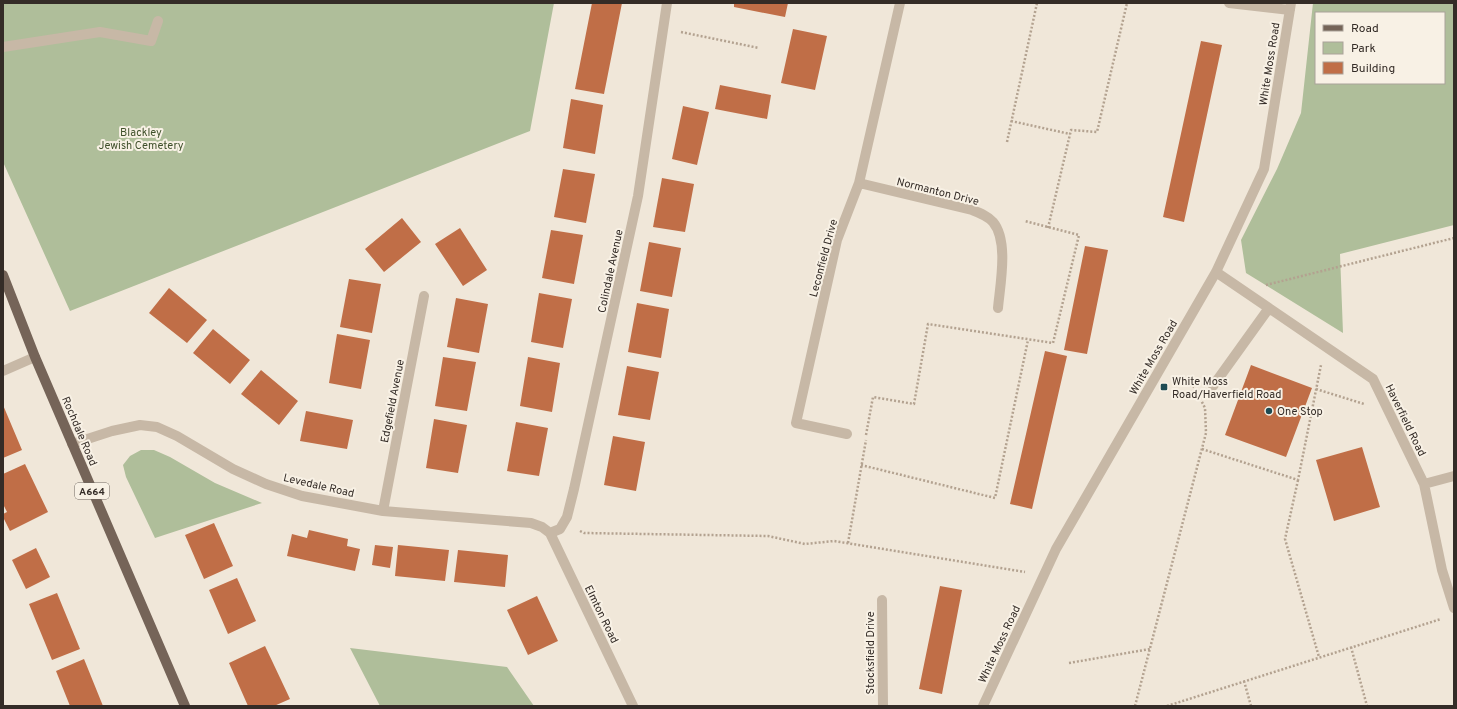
<svg xmlns="http://www.w3.org/2000/svg" width="1457" height="709" font-family="Overpass,sans-serif">
<rect width="100%" height="100%" fill="#f0e7d9"/>
<!-- green -->
<path fill="#afbe9a" fill-rule="evenodd" d="M3,3H554L530,131L70,311L3,162Z
M1313,3H1454V225L1340,254L1343,333L1246,273L1241,240L1277,169L1301,113ZM1316,13H1444V83H1316Z
M141,450H154L170,457L215,483L262,503L155,538L126,477L123,465L130,456Z
M350,648L507,667L534,706H380Z"/>
<!-- building -->
<path fill="#c06e47" d="M592,3H622L604,94L575,89Z
M734,3H788L785,17L734,7Z
M793,29L827,36L815,90L781,83Z
M1201,41L1222,45L1184,222L1163,217Z
M720,85L771,95L767,119L715,109Z
M571,99L603,105L595,154L563,148Z
M683,106L709,112L697,165L672,159Z
M563,169L595,174L586,223L554,217Z
M662,178L694,184L685,232L653,227Z
M402,218L421,242L384,272L365,249Z
M460,228L487,270L463,286L435,244Z
M551,230L583,235L574,284L542,278Z
M649,242L681,248L672,297L640,291Z
M1085,246L1108,250L1087,354L1064,350Z
M349,279L381,284L372,333L340,327Z
M169,288L207,320L187,343L149,313Z
M539,293L572,299L563,348L531,342Z
M456,298L488,304L479,353L447,347Z
M637,303L669,309L661,358L628,352Z
M213,329L250,360L230,384L193,353Z
M337,334L370,340L361,389L329,383Z
M1045,351L1067,356L1032,509L1010,504Z
M443,357L476,362L467,411L435,406Z
M528,357L560,363L552,412L520,406Z
M1251,365L1312,388L1286,457L1225,435Z
M627,366L659,372L650,420L618,415Z
M261,370L298,401L279,425L241,394Z
M3,405L22,450L3,458Z
M306,411L353,420L347,449L300,441Z
M434,419L467,425L458,473L426,468Z
M516,422L548,428L539,476L507,471Z
M613,436L645,442L636,491L604,485Z
M1362,447L1380,507L1334,521L1316,460Z
M25,464L48,512L10,531L3,517V514L7,512L3,504V474Z
M214,523L233,566L204,579L185,535Z
M309,530L348,539L347,546L360,549L355,571L287,556L292,534L307,538Z
M375,545L393,547L390,568L372,565Z
M398,545L449,550L445,581L395,576Z
M36,548L50,577L26,589L12,560Z
M458,550L508,555L505,587L454,582Z
M237,578L256,621L228,634L209,590Z
M940,586L962,590L942,694L919,689Z
M57,593L80,649L52,660L29,604Z
M537,596L558,641L528,655L507,610Z
M265,646L290,699L274,706H248L229,663Z
M84,659L103,706H70L56,671Z"/>
<g fill="none" stroke-linecap="round" stroke-linejoin="round">
<!-- path -->
<path stroke="#b3a290" stroke-width="2.5" stroke-dasharray="2 2" stroke-linecap="butt" d="M681,32L759,48
M1011,121L1070,134
M1007,142L1037,3
M1048,228L1071,130L1097,132L1127,3
M1266,285L1454,238
M1175,378L1194,387
M1316,389L1364,404
M866,435L873,397L914,404L928,324L1053,343L1079,235L1025,221
M1202,449L1298,480L1321,365
M861,465L995,498L1028,340
M1298,480L1285,539L1319,657
M580,531L584,533L768,536L805,544L834,541L1025,572
M848,543L866,440
M1351,647L1367,706
M1069,663L1150,649
M1244,681L1251,706
M1135,706L1206,433L1205,408L1201,400
M1167,706L1441,619"/>
<!-- minor -->
<path stroke="#c7b8a6" stroke-width="10" d="M1229,3L1290,10
M3,47L100,32L151,41L158,21
M859,183L972,210C980,213 988,216 993,222C1009,241 1000,285 998,308
M1216,272L1373,379L1424,484L1442,570L1454,608
M3,371L35,357
M1213,386L1269,308
M847,434L796,423L837,240L859,183L900,3
M72,444L112,431L140,425L157,427L177,436L233,469L266,484L302,496L383,511L531,523L542,527L550,533L633,706
M1424,484L1454,476
M383,511L424,296
M550,533L560,529L567,517L574,489L638,196L667,3
M882,600L883,706
M983,706L1056,549L1216,272L1264,169L1291,3"/>
<!-- major -->
<path stroke="#756458" stroke-width="10" d="M3,275L35,357L185,706"/>
</g>
<!-- markers -->
<g fill="#1e4b53" stroke="#f8f1e5" stroke-width="1.5">
<rect x="1160" y="383" width="8" height="8" rx="2"/>
<circle cx="1269" cy="411" r="4"/>
</g>
<g text-anchor="middle" stroke-width="4" stroke-linejoin="round" paint-order="stroke">
<!-- shield labels -->
<rect fill="#f8f1e5" stroke="#6f6760" stroke-width="1" x="75" y="483" width="34" height="16" rx="3"/>
<g font-size="10" font-weight="bold" fill="#342c27">
<text x="92" y="495">A664</text>
</g>
<!-- street labels -->
<g font-size="11" fill="#342c27" stroke="#f8f1e5">
<text transform="translate(1269 64) rotate(-81)" y="4">White Moss Road</text>
<text transform="translate(938 191) rotate(14)" y="4">Normanton Drive</text>
<text transform="translate(823 258) rotate(-75)" y="4">Leconfield Drive</text>
<text transform="translate(610 271) rotate(-78)" y="4">Colindale Avenue</text>
<text transform="translate(1153 357) rotate(-60)" y="4">White Moss Road</text>
<text transform="translate(392 401) rotate(-79)" y="4">Edgefield Avenue</text>
<text transform="translate(1406 420) rotate(64)" y="4">Haverfield Road</text>
<text transform="translate(80 431) rotate(67)" y="4">Rochdale Road</text>
<text transform="translate(319 485) rotate(13)" y="4">Levedale Road</text>
<text transform="translate(602 614) rotate(64)" y="4">Elmton Road</text>
<text transform="translate(999 644) rotate(-65)" y="4">White Moss Road</text>
<text transform="translate(870 653) rotate(-90)" y="4">Stocksfield Drive</text>
</g>
<!-- park labels -->
<g font-size="11" fill="#40512c" stroke="#f8f1e5">
<text x="141" y="136">Blackley<tspan x="141" dy="13">Jewish Cemetery</tspan></text>
</g>
<!-- poi labels -->
<g font-size="11" fill="#342c27" stroke="#f8f1e5" text-anchor="start">
<text x="1172" y="385">White Moss<tspan x="1172" dy="13">Road/Haverfield Road</tspan></text>
<text x="1277" y="415">One Stop</text>
</g>
</g>
<!-- border -->
<rect width="1457" height="709" fill="none" stroke="#342c27" stroke-width="8"/>
<!-- legend -->
<rect x="1315" y="12" width="130" height="72" fill="#f8f1e5" stroke="#aaa299"/>
<rect x="1323" y="25" width="20" height="6" fill="#756458" stroke="#aaa299"/>
<text x="1351" y="32" font-size="12" fill="#342c27">Road</text>
<rect x="1323" y="42" width="20" height="12" fill="#afbe9a" stroke="#aaa299"/>
<text x="1351" y="52" font-size="12" fill="#342c27">Park</text>
<rect x="1323" y="62" width="20" height="12" fill="#c06e47" stroke="#aaa299"/>
<text x="1351" y="72" font-size="12" fill="#342c27">Building</text>
</svg>
